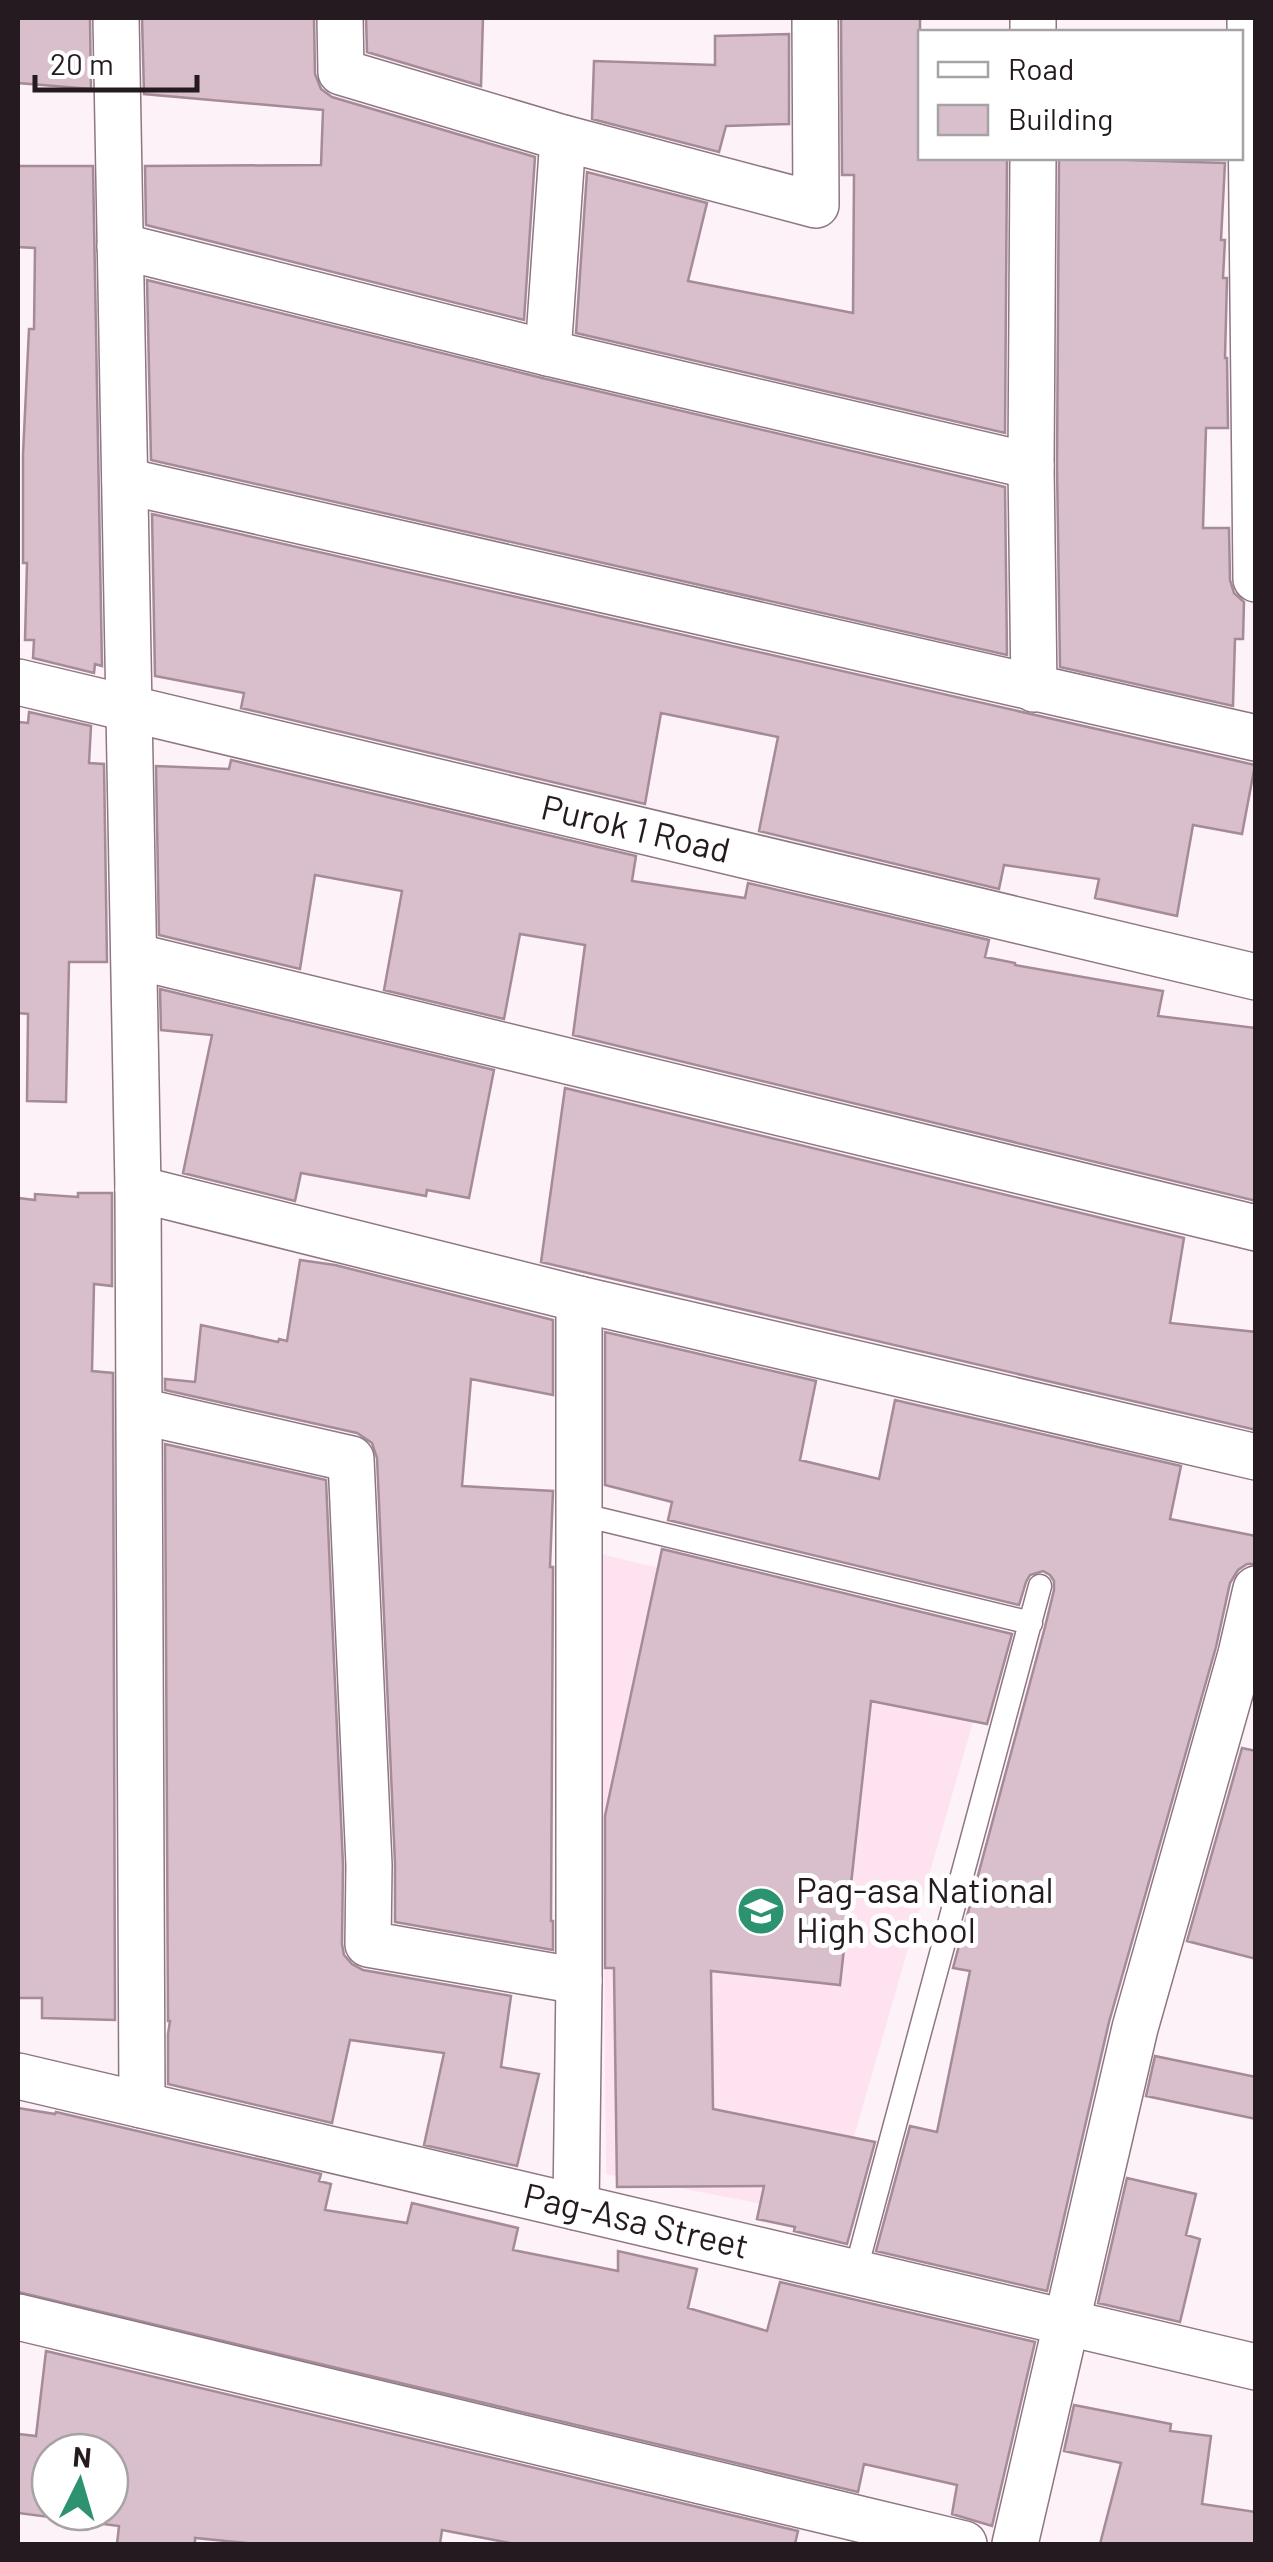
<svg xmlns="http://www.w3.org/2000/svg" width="1273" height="2562" font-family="Barlow,sans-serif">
<rect width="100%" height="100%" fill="#fdf2f7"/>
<!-- built -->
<path fill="#fee2f0" d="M601,1554L994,1649L831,2217L606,2174Z"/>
<!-- building -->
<path fill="#d9becc" stroke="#a48b97" stroke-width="2.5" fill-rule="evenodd" d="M18,18H90L91,89L18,83Z
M142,18H314L315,74L321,89L332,97L535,157L524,320L146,225L145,166L321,165L323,110L144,94Z
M366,18H483L481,86L367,52Z
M841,18H920V158H1007L1005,433L576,333L587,172L707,203L688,281L853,313L854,175H842Z
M789,34V124L726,126L719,152L592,119L594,61L715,65V36Z
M1059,158H1130V160L1225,163L1221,240H1225L1223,278H1227L1225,358H1227L1228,428H1206L1203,528H1229L1230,580L1234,593L1244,602L1243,639H1235L1233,706L1060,667L1057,466Z
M18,166H93L102,666L95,664L94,673L33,658L34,640H25L27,563H23V454L29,329H34L35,248L18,247Z
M147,280L542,378L1005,487L1007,655L151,460Z
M152,514L1255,765L1242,834L1193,825L1177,916L1095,898L1099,879L1004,865L999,889L759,831L778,737L661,713L645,804L241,708L244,693L155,676Z
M29,712L91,726L89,763L104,764L107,962H69L66,1102L27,1101L28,1014L18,1013V722L28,723Z
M231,760L636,856L632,881L745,898L748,883L989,940L985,957L1015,963V965L1163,991L1158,1016L1256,1028V1201L573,1035L585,945L520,934L504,1019L384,990L402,891L315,875L300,969L159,935L156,766L229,769Z
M160,989L494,1070L469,1198L427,1190L426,1196L301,1173L295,1201L183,1173L212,1035L161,1030Z
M565,1088L1184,1238L1170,1323L1256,1332V1430L541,1262Z
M78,1193H112V1286L94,1284L92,1371L113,1373L115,2020L42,2018V1998H18V1198L35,1200V1194L78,1197Z
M300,1260L335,1265L553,1320V1395L471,1379L462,1486L553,1491L550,1567H553L551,1921H553V1950L395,1922V1864L377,1458L372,1443L357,1433L165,1390V1379L195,1382L201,1325L278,1342L279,1339L287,1341Z
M605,1332L816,1381L800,1460L879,1479L895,1400L1181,1466L1170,1519L1256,1536V1564H1247L1238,1570L1230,1583L1216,1647L1109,2022L1047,2291L876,2251L910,2126L937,2132L970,1971L953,1968L1045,1627L1054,1590V1581L1050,1575L1043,1571L1030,1575L1026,1582L1019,1605L668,1520L672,1502L605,1485Z
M165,1444L326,1480L343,1865L342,1944L344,1955L352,1964L363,1970L511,1996L501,2067L539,2074L517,2166L424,2145L444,2053L350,2040L332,2123L168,2084V2034L170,2021H168Z
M662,1549L1012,1634L987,1724L871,1701L840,1985L711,1971L713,2109L875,2142L847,2244L794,2231L795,2227L757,2219L764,2186L617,2187L614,1968H605V1816Z
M1242,1748L1256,1751V1959L1187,1941Z
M1155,2056L1256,2077V2119L1146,2096Z
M18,2108L55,2114L56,2112L321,2174L319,2181L331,2184L325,2210L407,2223L412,2203L518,2228L513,2250L618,2271V2251L697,2269L688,2308L767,2331L780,2282L1035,2342L992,2526L952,2514L957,2485L864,2464L858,2492L18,2292Z
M1127,2178L1196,2194L1186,2235L1200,2239L1180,2322L1098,2303Z
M46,2351L798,2531L795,2544H515L442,2530L440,2544H256L195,2538V2544H117L119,2526L18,2513V2434L36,2436ZM50,2452H110V2512H50Z
M1074,2405L1171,2424L1170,2431L1211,2436L1202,2504L1256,2512V2544H1100L1121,2463L1064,2451Z"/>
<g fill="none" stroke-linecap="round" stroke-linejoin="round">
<!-- lane casing -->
<g stroke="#8e7682" stroke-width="25">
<path id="lane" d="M579,1514L1031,1623
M855,2273L1040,1586"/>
</g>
<!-- street casing -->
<g stroke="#8e7682" stroke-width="48">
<g id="street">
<path d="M116,18L138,1189L142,2105"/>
<path d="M340,18L341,72L563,138L548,353"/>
<path d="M1250,18L1256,579"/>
<path d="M1033,32V18"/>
<path d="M563,138L816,205L815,18"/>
<path d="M1033,158L1031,466L1034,689"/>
<path d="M120,246L548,353L1031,466"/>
<path d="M125,481L1256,738"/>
<path id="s1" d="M18,682L1256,977"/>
<path d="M134,956L1256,1228"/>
<path d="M138,1189L579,1299L1256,1457"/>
<path d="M140,1411L351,1459L369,1865L368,1944L579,1981"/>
<path id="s2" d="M18,2076L1256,2367"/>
<path d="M576,2207L579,1981V1299"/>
<path d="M18,2317L964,2544"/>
<path d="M1015,2544L1135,2028L1241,1654L1256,1589"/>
</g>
</g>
<!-- lane -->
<use href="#lane" stroke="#fff" stroke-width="22"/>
<!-- street -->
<use href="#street" stroke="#fff" stroke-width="45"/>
</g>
<!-- icons -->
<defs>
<g id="school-disc" transform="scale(2.5)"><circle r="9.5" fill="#2c926f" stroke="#fff"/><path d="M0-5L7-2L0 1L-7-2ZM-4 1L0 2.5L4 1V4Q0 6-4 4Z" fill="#fff"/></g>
</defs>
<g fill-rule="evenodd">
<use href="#school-disc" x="761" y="1911"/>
</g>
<g text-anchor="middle" stroke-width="10" stroke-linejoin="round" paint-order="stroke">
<!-- street labels -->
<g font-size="35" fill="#241a1f" stroke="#fff">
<text dy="12" stroke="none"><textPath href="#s1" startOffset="635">Purok 1 Road</textPath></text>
<text dy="12" stroke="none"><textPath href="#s2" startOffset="635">Pag-Asa Street</textPath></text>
</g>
<!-- poi labels -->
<g font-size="35" fill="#241a1f" stroke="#fff" text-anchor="start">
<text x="796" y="1903">Pag-asa National<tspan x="796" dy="40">High School</tspan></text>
</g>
</g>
<!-- border -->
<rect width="1273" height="2562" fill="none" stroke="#241a1f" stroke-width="40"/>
<!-- legend -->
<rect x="918" y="30" width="325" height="130" fill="#ffffff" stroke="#a7a3a5" stroke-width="2.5"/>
<rect x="938" y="62" width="50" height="15" fill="#ffffff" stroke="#a7a3a5" stroke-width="2.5"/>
<text x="1008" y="80" font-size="30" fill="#241a1f">Road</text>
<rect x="938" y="105" width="50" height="30" fill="#d9becc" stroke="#a7a3a5" stroke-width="2.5"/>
<text x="1008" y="130" font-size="30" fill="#241a1f">Building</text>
<!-- north arrow -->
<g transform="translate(80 2482) rotate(5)"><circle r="48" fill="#ffffff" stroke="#a7a3a5" stroke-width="2.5"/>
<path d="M0-8L18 38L0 25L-18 38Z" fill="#2c926f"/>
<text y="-15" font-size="28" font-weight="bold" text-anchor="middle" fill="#241a1f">N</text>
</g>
<!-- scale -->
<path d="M35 75v15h162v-15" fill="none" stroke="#241a1f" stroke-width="5"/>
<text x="50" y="75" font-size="30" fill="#241a1f" stroke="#ffffff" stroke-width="8" paint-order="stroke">20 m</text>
</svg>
